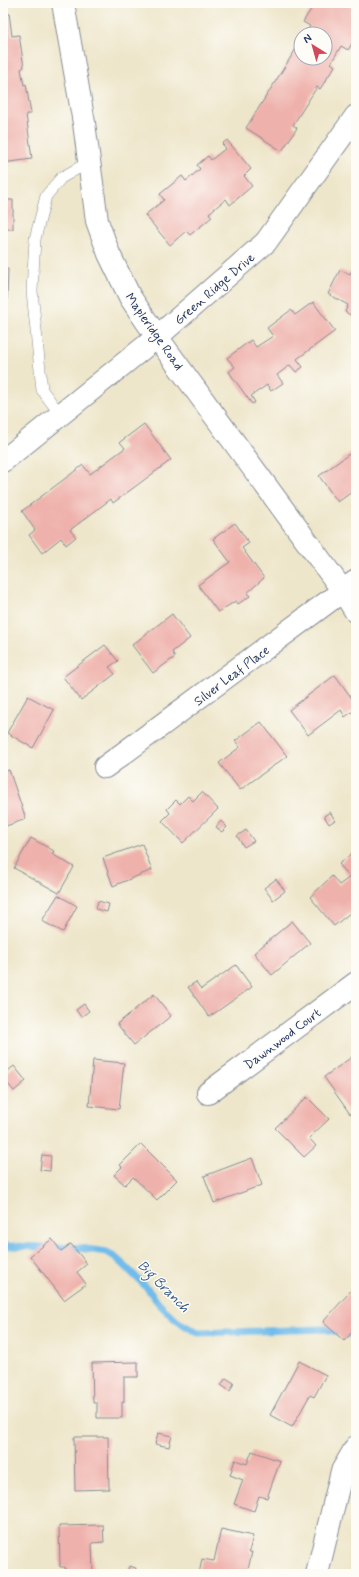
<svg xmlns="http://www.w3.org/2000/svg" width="359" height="1577" font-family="Mynerve,sans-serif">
<rect width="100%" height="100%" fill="#fdfcf7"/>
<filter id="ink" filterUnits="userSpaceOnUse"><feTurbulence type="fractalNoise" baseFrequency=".025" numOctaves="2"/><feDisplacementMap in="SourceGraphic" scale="8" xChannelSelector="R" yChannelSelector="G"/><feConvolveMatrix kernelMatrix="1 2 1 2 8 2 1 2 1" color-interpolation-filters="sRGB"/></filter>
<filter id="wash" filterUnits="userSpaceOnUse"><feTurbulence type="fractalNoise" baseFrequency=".012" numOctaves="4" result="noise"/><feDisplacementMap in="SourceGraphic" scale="16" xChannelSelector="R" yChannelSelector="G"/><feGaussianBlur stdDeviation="0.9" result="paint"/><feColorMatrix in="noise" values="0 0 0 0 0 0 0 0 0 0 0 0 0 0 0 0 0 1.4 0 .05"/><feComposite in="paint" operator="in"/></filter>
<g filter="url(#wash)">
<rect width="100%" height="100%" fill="#eee6ca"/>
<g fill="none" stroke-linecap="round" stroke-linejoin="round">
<!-- stream -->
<path stroke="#71bcea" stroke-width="7" d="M3,1244L9,1246L79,1248L107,1252L115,1257L124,1265L147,1288L159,1304L177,1321L198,1333L325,1329L356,1336"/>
</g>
<g id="blocks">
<!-- building -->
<path fill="#efb1ab" d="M315,3H344L356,10L354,19L356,20V37L348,50L341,46L331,63L335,66L320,89L317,87L293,125L297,128L282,151L246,128L301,41V58H325V34H305L310,26L303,22Z
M9,13L12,36L19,35L24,67L21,69L24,85L26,84L31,114H26L32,159L3,163V14Z
M227,140L251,169L244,176L252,186L230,205L226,199L209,213L212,217L190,235L186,231L170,245L145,215L164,200L160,194L182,176L186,181L200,169L197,165L208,156L211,160L226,148L222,144Z
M3,200H13V229H4V235Z
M356,262V318L345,312L348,305L328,294L340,270L350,274Z
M3,269H8L7,300H3Z
M313,302L335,331L297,359L303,367L296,372L290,365L277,375L283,383L271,391L267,385L251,396L255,402L252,404L229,372L235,367L227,358L251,340L256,347L273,336L267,328L291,310L295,315Z
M144,424L171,460L113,503L111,499L70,530L76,537L66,545L61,538L42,553L29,535L35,530L22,511L83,465L90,474L125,448L120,442Z
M356,449V489L338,502L319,476Z
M235,523L249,543L242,548L264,578L247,593L250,596L238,604L236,601L218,612L198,585L230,562L213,539Z
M172,614L190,638L172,652L175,657L153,673L132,645Z
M105,645L118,661L109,667L115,674L81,700L63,677Z
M335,675L356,704V709L345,717L341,710L308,735L289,710Z
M28,696L54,710L33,748L7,733Z
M261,722L287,756L240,790L219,763L240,747L235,741Z
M9,770L26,819L3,827V772Z
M202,792L218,809L183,843L162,821L170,813L167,809L176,800L180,804L188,796L193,801Z
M330,812L335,820L329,824L324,816Z
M221,821L227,827L222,832L216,827Z
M246,830L254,841L244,847L237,836Z
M31,838L54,851L52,854L74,867L59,893L14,868Z
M142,844L152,870L113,886L103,858Z
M352,853L356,858V908L334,926L310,897L332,876L339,885L350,877L339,864Z
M276,879L285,891L273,900L264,888Z
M58,895L77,906L63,932L42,921Z
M98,901L109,904L107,912L96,909Z
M292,921L310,943L272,975L254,953Z
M236,965L252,987L209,1017L188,987L196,982L201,989Z
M154,994L171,1016L134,1045L117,1024Z
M84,1004L89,1011L81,1017L76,1010Z
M356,1054V1110L350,1114L324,1077Z
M93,1060L124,1063L119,1109L89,1106Z
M14,1066L26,1081L14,1091L3,1078V1075Z
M307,1097L329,1119L309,1138L316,1146L304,1157L275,1128Z
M141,1144L177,1180L157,1200L133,1177L125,1185L114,1175L122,1167L120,1165Z
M42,1155L51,1156L50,1171L40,1170Z
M252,1158L262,1185L214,1203L204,1176Z
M52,1239L61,1251L71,1244L87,1264L77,1272L86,1284L64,1300L30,1256Z
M356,1285V1328L344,1341L323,1322Z
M299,1361L326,1375L314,1397L310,1395L292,1427L270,1415Z
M138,1362V1377H124V1402H122V1418H97V1403H93L92,1363Z
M226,1378L234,1383L230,1391L221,1385Z
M158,1433L172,1436L169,1447L155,1444Z
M74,1437H108L109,1489L75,1490Z
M252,1451L280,1461L267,1498L259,1496L254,1511L234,1504L243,1480L230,1475L235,1460L247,1464Z
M103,1525L104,1542L92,1543L93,1574H65V1567H60L59,1526Z
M221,1529L253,1536L249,1552H252L247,1574H199L202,1559L214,1561Z
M129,1566L136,1568L134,1574H127Z"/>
</g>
</g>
<g filter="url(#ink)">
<use href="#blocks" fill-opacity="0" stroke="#848a94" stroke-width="1"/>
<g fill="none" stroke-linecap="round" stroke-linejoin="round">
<!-- lane casing -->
<g stroke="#848a94" stroke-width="12">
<path id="lane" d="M60,414L42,390L32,291L35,239L46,196L61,178L89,162"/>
</g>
<!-- street casing -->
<g stroke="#848a94" stroke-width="24">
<path id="street" d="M3,461L157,337L266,242L356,116
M105,767L356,581
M208,1093L356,983"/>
</g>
<!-- secondary casing -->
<g stroke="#848a94" stroke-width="24">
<path id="secondary" d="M63,3L84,123L97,221L109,254L130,297L157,337L343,591L356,612
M317,1574L342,1471L356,1447"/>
</g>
<!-- lane -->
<use href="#lane" stroke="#fff" stroke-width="11"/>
<!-- street -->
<use href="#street" stroke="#fff" stroke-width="22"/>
<!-- secondary -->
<use href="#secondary" stroke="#fff" stroke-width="22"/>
</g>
</g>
<g text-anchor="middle" stroke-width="3" stroke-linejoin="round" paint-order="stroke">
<!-- street labels -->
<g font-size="13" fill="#1b2f5e" stroke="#fdfcf7">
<text transform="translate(214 288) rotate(-41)" y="5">Green Ridge Drive</text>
<text transform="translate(155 331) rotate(55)" y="5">Mapleridge Road</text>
<text transform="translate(231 675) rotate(-37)" y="5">Silver Leaf Place</text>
<text transform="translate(282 1038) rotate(-37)" y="5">Dawnwood Court</text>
</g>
<!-- water labels -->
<g font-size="14" font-style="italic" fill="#355988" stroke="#fdfcf7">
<text transform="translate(164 1286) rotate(45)" y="5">Big Branch</text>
</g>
</g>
<!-- margin -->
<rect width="359" height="1577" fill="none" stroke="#fdfcf7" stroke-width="16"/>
<!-- north arrow -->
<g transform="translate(313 46) rotate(323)"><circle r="19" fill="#fdfcf7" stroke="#a3aaba"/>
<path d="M0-3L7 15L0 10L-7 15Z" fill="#d1495b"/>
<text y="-6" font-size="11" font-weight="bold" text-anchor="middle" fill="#1b2f5e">N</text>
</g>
</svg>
